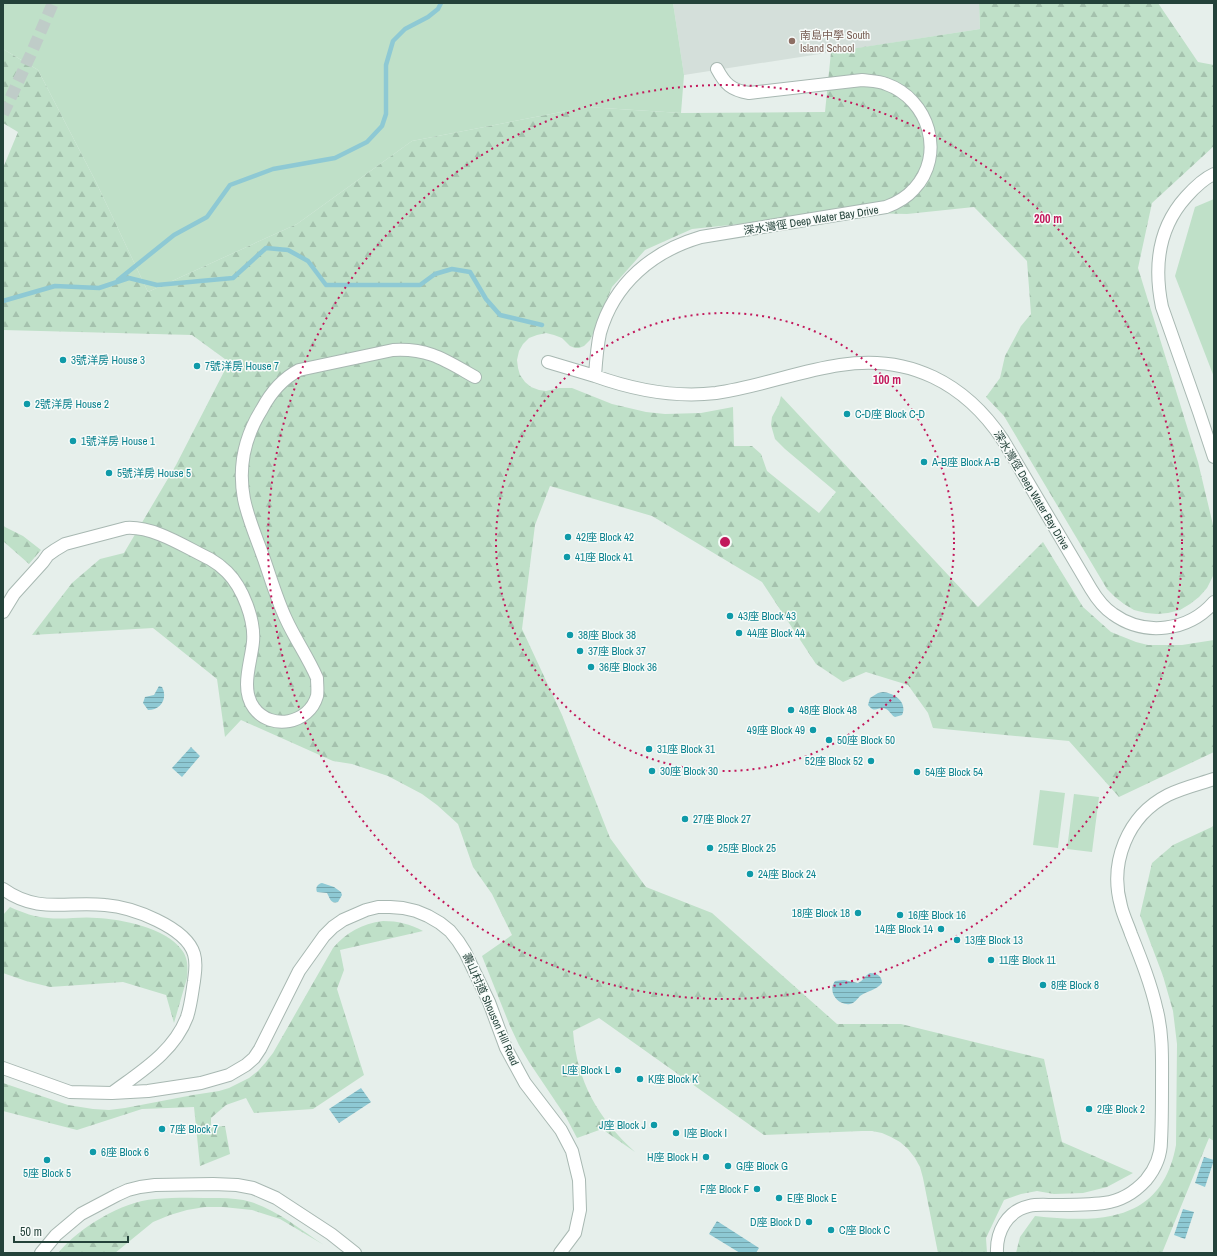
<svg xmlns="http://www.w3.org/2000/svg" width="1217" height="1256" font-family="'Archivo Narrow','Noto Sans TC',sans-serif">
<defs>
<pattern id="forest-firs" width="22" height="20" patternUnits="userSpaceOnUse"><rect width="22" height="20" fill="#bfe0c8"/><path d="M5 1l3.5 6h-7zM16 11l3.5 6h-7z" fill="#a4c1ad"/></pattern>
<pattern id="water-rules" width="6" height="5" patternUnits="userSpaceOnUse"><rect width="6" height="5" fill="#8ec9d4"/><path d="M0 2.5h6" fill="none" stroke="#74a5ad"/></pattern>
</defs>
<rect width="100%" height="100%" fill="#e6efeb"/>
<!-- built -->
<path fill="#d4dfda" d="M673,3H979L980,29L684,75Z"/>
<!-- green -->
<path fill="#bfe0c8" d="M3,3H673L684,75L681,113L587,107L412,141L297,224L148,292L96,182L38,70L3,49Z
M1214,199V377L1175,276L1195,207Z
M1040,790L1065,793L1058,848L1033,845Z
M1074,794L1099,797L1092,852L1067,849Z"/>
<!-- forest -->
<path fill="url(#forest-firs)" d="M979,3H1158L1198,62L1214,65V146L1152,203L1138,268L1198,462L1214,529V574L1207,588L1199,597L1190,604L1180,610L1168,613L1157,614L1146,613L1134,610L1124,604L1115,597L1107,589L1004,416L986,397L1000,378L1005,356L1021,326L1031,314L1027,261L974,207L907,214L866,213L769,221L692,229L645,250L612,287L596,328L590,340L584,346L579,348H575L570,346L562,338L554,335L546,333L537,335L529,338L523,344L519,351L517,360L518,368L520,375L525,382L531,387L539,390L546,391L559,388H572L612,404L646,412L665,414L701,413L733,407L734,446H752L761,454L767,471L819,513L836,492L785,449L775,439L771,425L772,417L779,404L781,396L978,607L1043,542L1083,607L1111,632L1136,642L1148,645H1182L1214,640V752L1119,797L1069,741L933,728L928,713L908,685L866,672L843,682L816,664L762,582L652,516L550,486L535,525L522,629L562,715L610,838L646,887L712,913L837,1024H901L1044,1059L1062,1142L1133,1173L1107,1187L1083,1193L1054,1194L1037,1191L1021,1194L1004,1200L986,1238L987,1253H938L923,1178L920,1167L915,1158L908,1149L900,1142L891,1137L882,1133L872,1131H862L764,1135L599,1018L573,1031C577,1082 598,1118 635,1152L602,1129L577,1138L566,1117L529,1062L519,1045L510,1026L482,956L512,935L492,894L473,867L458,824L437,805L422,794L388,776L352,764L333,761L241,720L225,737L217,679L153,628L32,635L72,583L100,559L124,553L176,465L229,362L192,335L3,330V168L18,132L3,123V49L38,70L96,182L148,292L297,224L412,141L587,107L681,113L825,112L831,52L980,29Z
M3,526L23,536L41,550L29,564L3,541Z
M1214,826V1141L1209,1138L1162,1253H1016L1020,1237L1035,1216C1099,1223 1162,1223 1176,1145L1177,1044L1173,1011L1163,976L1140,915L1152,863L1173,845Z
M10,907C23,913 35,917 48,918C65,920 81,916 97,918C121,919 166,928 181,949C188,957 188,967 187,978L174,1023L166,995L123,982L50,987L26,981L3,973V915Z
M383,921C398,921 410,924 423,931L340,950L344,970L337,989L364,1075L313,1109L254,1113L246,1098L226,1105L211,1118V1127L225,1126L230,1154L200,1166L194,1107L142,1109L77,1130L3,1111V1083L68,1105L93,1109L109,1110L125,1108L193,1095L219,1091L229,1088L249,1078L258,1071L266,1062L273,1053L333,948C347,932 361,924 383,921Z
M220,1198C230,1198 241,1199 251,1202C277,1210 301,1230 324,1245L280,1219L252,1210L223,1207H205L187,1210L170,1215L153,1222L115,1253H58C80,1227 121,1202 155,1199C177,1197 199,1198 220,1198Z"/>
<!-- water -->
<path fill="url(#water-rules)" d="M159,686L162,687C168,698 161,710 148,710L143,703L145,697L154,695Z
M883,692C894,693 908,702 902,715L895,717C891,715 890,711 886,709C878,705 876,715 868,705L870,698L878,693Z
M191,747L200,756L182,777L172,768Z
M322,883L334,887L341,892L342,895L338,902C330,904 330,898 327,893L317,892C315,887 318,884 322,883Z
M870,973C877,973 882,976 882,983C877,990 867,991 860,996C857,999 855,1003 850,1004C838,1006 827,992 835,981L844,980L858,983C863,981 865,975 870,973Z
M361,1088L371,1102L339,1123L329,1109Z
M1204,1157L1214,1160L1205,1187L1195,1183Z
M1183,1209L1194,1212L1185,1239L1174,1235Z
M717,1221L759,1248L756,1253H740L709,1234Z"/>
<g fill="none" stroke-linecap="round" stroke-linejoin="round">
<!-- stream -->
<path stroke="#8ec9d4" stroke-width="4.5" d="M118,280L174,235L207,217L230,185L273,169L335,158L367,142L382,126L386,114V65L393,41L405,29L428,17L438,9L441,3
M3,301L55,286L99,288L129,278L157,285L233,278L266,248L288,250L308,261L326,285H420L435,274L452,269L470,272L486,299L500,315L542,325"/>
<!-- trunk-tunnel -->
<path stroke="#bfccc8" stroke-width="12" stroke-dasharray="12 6" stroke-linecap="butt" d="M3,114L31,54L53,3"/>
<!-- minor casing -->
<g stroke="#a8b8b2" stroke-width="14">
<path id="minor" d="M717,69C725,84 731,90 749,93L862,80C870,81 879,81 886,84C929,99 946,155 914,189C906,198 897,203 886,207L701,237C653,251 614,283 600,333C597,347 596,361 595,376C634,390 674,398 716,393C758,387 799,371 840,365C909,354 965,383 1003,440L1091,589C1097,599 1104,608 1113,614C1145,637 1189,631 1214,602
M1214,174C1203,179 1194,188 1186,197C1158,228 1154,268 1162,307L1199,412L1214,457
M548,362L595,376
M3,612L14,594L43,562L48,555L55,550L65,544L126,528C154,526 185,547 210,559C217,563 222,567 227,572C243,588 255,620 253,642C251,663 240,689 254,708C271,731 309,724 317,696C318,690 317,684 317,678C308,657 295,639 286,619C277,600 271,579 264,559C257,539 248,519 244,499C238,467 245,436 262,409C271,392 282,379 299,370L393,350C429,348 445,360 475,377
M3,889C38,914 66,901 105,905C132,907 186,927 194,954C197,964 195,972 194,981C192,993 191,1005 187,1017C174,1052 140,1072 112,1093
M3,1068L70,1092L112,1093L148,1091L201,1083L229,1075L246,1065L254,1058L260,1049L299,971L324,936L333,927L343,920L366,910L378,907H390L403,908L416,911L428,916L440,923L450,931L458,941L465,952L489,1002L506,1048L525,1083L561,1130L572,1151L579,1180L580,1210L575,1233L560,1253
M41,1253L56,1235L81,1214L117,1195L128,1190L140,1187L155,1185L213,1184L237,1185L253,1188L276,1198L331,1234L355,1253"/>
</g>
<!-- tertiary casing -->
<g stroke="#a8b8b2" stroke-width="14">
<path id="tertiary" d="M997,1253C996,1232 1007,1211 1029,1206C1037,1204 1046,1205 1055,1205C1071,1205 1088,1205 1104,1203C1120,1201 1135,1192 1146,1180C1155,1169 1161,1155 1161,1141C1162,1123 1162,1104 1162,1086C1162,1061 1163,1035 1157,1011C1151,984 1141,959 1131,934C1128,925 1123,915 1121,906C1109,863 1127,816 1168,795C1182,788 1199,784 1214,779"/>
</g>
<!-- minor -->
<use href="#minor" stroke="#fff" stroke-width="12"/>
<!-- tertiary -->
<use href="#tertiary" stroke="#fff" stroke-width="12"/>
</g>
<!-- distance rings -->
<g fill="none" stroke="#c2185b" stroke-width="2" stroke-dasharray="2 4">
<circle cx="725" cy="542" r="229"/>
<circle cx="725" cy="542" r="457"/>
</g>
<!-- markers -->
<circle fill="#8d6e63" stroke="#f7fbf9" stroke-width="1.5" cx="792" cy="41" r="4"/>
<g fill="#0f9aa8" stroke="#f7fbf9" stroke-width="1.5">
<circle cx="63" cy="360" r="4"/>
<circle cx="197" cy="366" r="4"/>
<circle cx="27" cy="404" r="4"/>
<circle cx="847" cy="414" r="4"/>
<circle cx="73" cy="441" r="4"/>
<circle cx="924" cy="462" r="4"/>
<circle cx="109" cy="473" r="4"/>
<circle cx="568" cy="537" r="4"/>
<circle cx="567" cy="557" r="4"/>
<circle cx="730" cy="616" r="4"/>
<circle cx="739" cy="633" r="4"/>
<circle cx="570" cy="635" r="4"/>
<circle cx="580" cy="651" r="4"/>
<circle cx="591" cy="667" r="4"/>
<circle cx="791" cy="710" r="4"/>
<circle cx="813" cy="730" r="4"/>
<circle cx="829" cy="740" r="4"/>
<circle cx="649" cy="749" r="4"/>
<circle cx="871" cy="761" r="4"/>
<circle cx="652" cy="771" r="4"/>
<circle cx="917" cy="772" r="4"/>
<circle cx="685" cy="819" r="4"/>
<circle cx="710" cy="848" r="4"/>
<circle cx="750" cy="874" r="4"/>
<circle cx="858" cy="913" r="4"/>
<circle cx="900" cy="915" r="4"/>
<circle cx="941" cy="929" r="4"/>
<circle cx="957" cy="940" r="4"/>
<circle cx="991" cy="960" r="4"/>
<circle cx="1043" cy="985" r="4"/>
<circle cx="618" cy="1070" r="4"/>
<circle cx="640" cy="1079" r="4"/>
<circle cx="1089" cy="1109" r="4"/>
<circle cx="654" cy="1125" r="4"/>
<circle cx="162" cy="1129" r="4"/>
<circle cx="676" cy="1133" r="4"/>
<circle cx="93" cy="1152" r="4"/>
<circle cx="706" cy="1157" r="4"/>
<circle cx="47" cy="1160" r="4"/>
<circle cx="728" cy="1166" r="4"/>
<circle cx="757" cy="1189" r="4"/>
<circle cx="779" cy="1198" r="4"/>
<circle cx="809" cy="1222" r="4"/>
<circle cx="831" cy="1230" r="4"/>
</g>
<g text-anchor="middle" stroke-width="3" stroke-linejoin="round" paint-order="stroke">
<!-- education labels -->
<g font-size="11" fill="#785e54" stroke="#f7fbf9" text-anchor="start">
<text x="800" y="39">南島中學 South<tspan x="800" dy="13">Island School</tspan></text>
</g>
<!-- street labels -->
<g font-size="11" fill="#24423a" stroke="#f7fbf9">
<text transform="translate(811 220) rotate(-9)" y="4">深水灣徑 Deep Water Bay Drive</text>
<text transform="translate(1032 490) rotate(59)" y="4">深水灣徑 Deep Water Bay Drive</text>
<text transform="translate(491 1009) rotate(66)" y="4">壽山村道 Shouson Hill Road</text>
</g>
<!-- culture labels -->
<g font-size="11" fill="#0d838f" stroke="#f7fbf9" text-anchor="start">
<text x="71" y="364">3號洋房 House 3</text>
<text x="205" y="370">7號洋房 House 7</text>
<text x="35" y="408">2號洋房 House 2</text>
<text x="855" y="418">C-D座 Block C-D</text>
<text x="81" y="445">1號洋房 House 1</text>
<text x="932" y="466">A-B座 Block A-B</text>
<text x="117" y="477">5號洋房 House 5</text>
<text x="576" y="541">42座 Block 42</text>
<text x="575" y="561">41座 Block 41</text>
<text x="738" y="620">43座 Block 43</text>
<text x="747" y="637">44座 Block 44</text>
<text x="578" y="639">38座 Block 38</text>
<text x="588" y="655">37座 Block 37</text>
<text x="599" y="671">36座 Block 36</text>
<text x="799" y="714">48座 Block 48</text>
<text x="805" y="734" text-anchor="end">49座 Block 49</text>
<text x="837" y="744">50座 Block 50</text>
<text x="657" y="753">31座 Block 31</text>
<text x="863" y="765" text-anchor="end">52座 Block 52</text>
<text x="660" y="775">30座 Block 30</text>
<text x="925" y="776">54座 Block 54</text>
<text x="693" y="823">27座 Block 27</text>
<text x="718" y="852">25座 Block 25</text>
<text x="758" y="878">24座 Block 24</text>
<text x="850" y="917" text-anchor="end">18座 Block 18</text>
<text x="908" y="919">16座 Block 16</text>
<text x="933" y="933" text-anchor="end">14座 Block 14</text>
<text x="965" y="944">13座 Block 13</text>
<text x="999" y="964">11座 Block 11</text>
<text x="1051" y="989">8座 Block 8</text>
<text x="610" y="1074" text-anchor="end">L座 Block L</text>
<text x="648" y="1083">K座 Block K</text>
<text x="1097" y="1113">2座 Block 2</text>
<text x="646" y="1129" text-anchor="end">J座 Block J</text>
<text x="170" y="1133">7座 Block 7</text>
<text x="684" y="1137">I座 Block I</text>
<text x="101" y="1156">6座 Block 6</text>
<text x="698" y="1161" text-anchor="end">H座 Block H</text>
<text x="736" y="1170">G座 Block G</text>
<text x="47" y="1177" text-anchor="middle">5座 Block 5</text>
<text x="749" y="1193" text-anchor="end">F座 Block F</text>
<text x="787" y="1202">E座 Block E</text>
<text x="801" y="1226" text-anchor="end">D座 Block D</text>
<text x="839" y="1234">C座 Block C</text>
</g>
</g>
<circle cx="725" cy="542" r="6" fill="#c2185b" stroke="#f7fbf9" stroke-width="2"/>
<g font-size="12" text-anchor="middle" font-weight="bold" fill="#c2185b" stroke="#f7fbf9" stroke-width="3" stroke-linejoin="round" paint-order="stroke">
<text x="1048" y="223">200 m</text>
<text x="887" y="384">100 m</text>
</g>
<!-- border -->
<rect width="1217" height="1256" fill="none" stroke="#24423a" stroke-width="8"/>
<!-- scale -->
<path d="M14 1236v6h114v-6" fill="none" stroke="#24423a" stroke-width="2"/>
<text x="20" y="1236" font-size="12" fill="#24423a" stroke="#f7fbf9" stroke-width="3" paint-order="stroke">50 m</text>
</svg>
